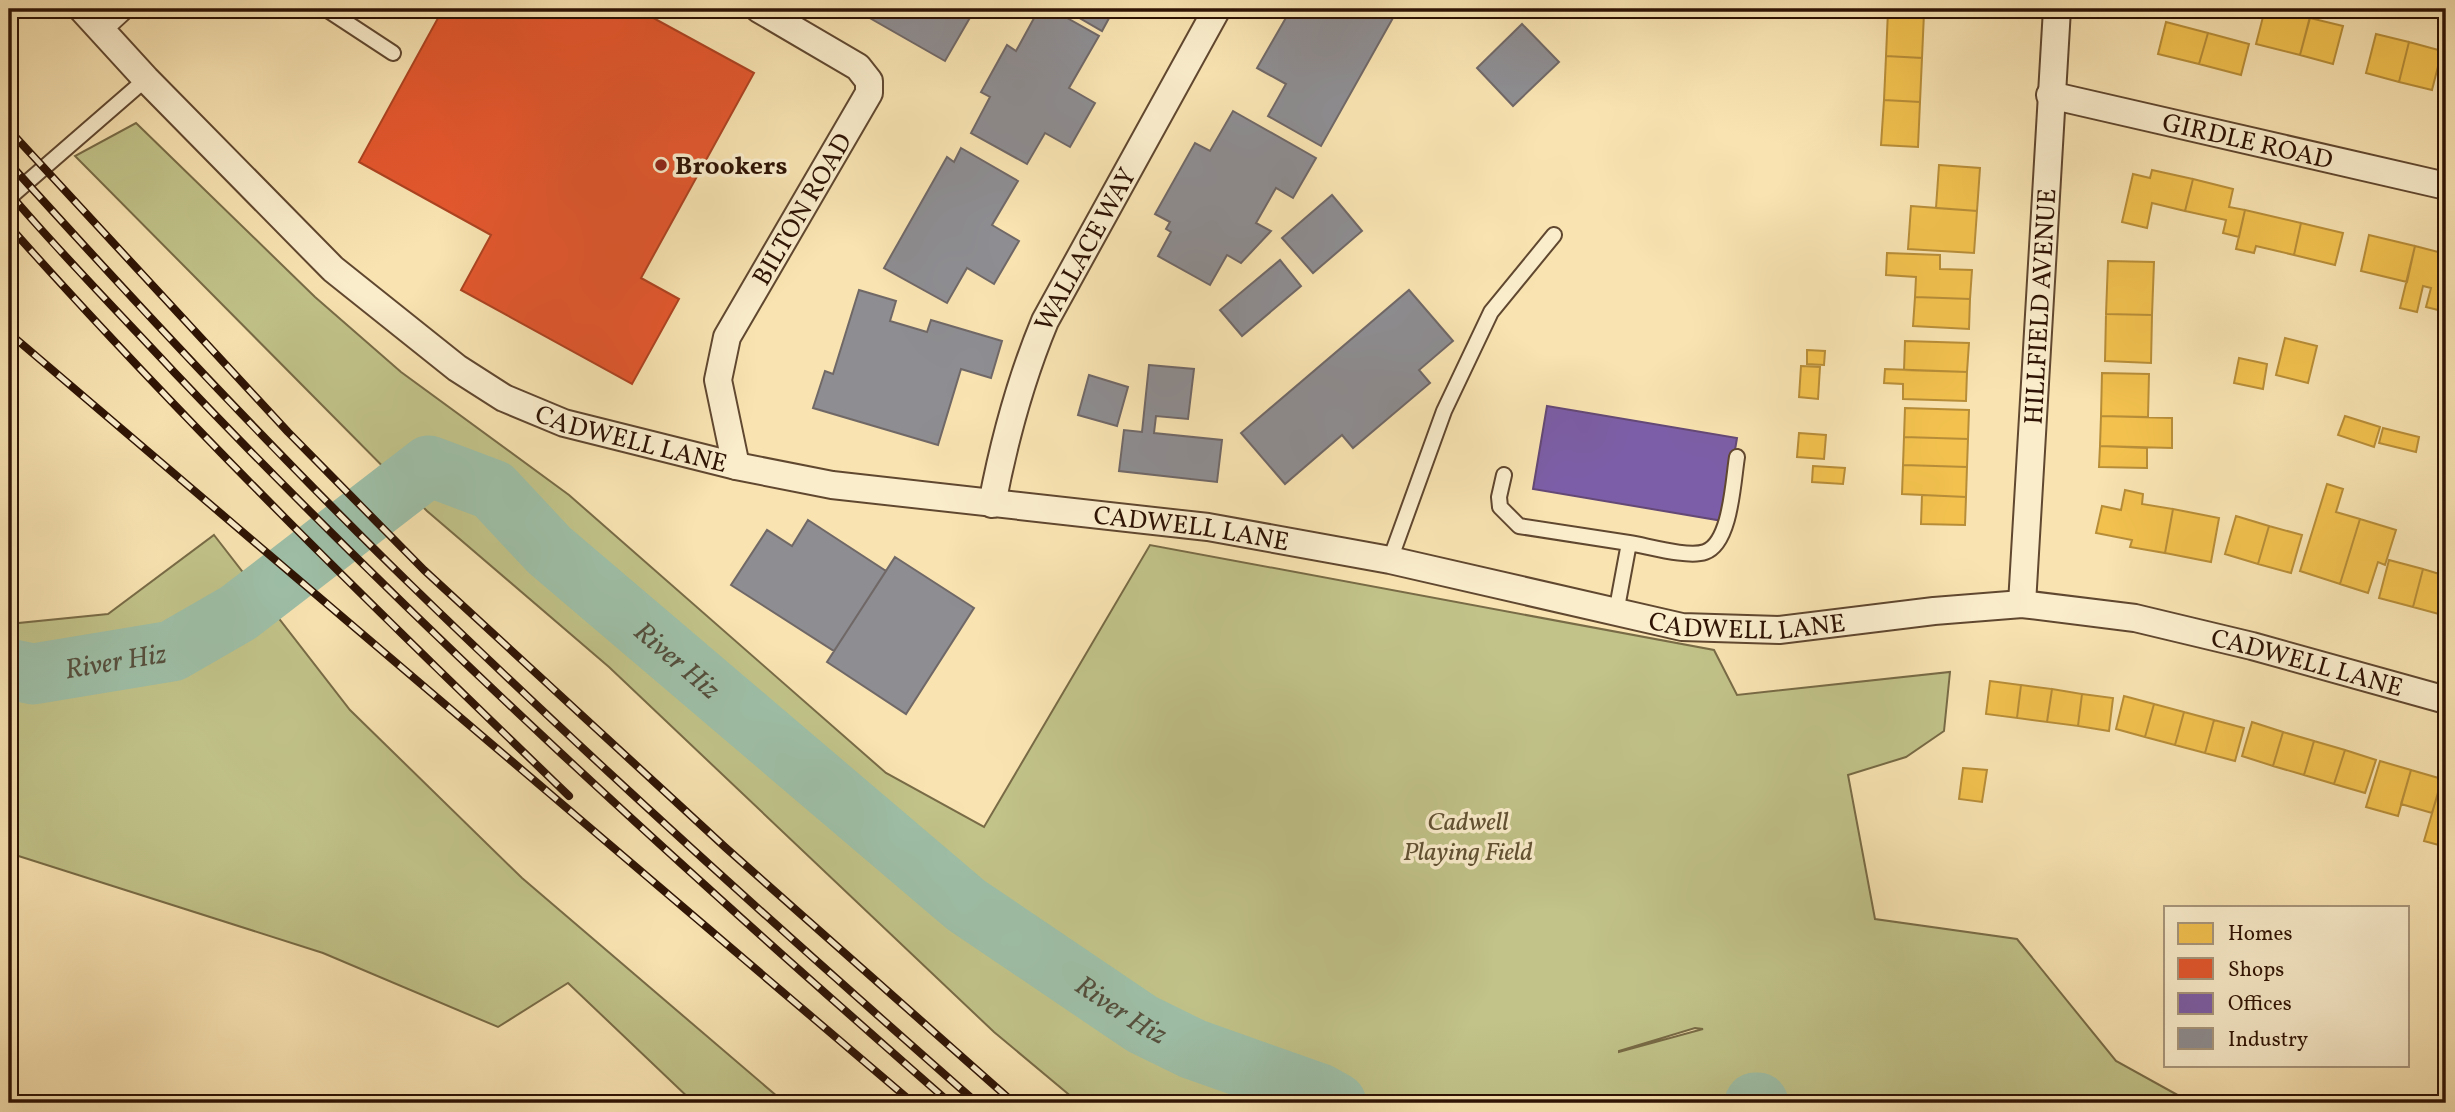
<svg xmlns="http://www.w3.org/2000/svg" width="2455" height="1112" font-family="Vollkorn,serif">
<rect width="100%" height="100%" fill="#f8e3b1"/>
<filter id="stains"><feTurbulence type="fractalNoise" baseFrequency=".00286" numOctaves="4"/><feColorMatrix values="0 0 0 0 .2 0 0 0 0 .09 0 0 0 0 .02 0 0 0 .5 -.17"/></filter>
<radialGradient id="worn" r=".72"><stop offset=".6" stop-color="#630" stop-opacity="0"/><stop offset="1" stop-color="#630" stop-opacity=".3"/></radialGradient>
<!-- green -->
<path fill="#c1c389" stroke="#786b46" stroke-width="2" fill-rule="evenodd" d="M136,123L315,297L401,372L569,495L886,773L984,827L1150,545L1714,650L1737,695L1950,672L1944,731L1906,757L1848,775L1875,919L2017,939L2116,1061L2192,1103H1079L994,1032L609,667L427,511L75,156ZM1695,1028L1703,1029L1619,1052V1051Z
M214,535L350,710L522,878L785,1103H694L568,983L498,1027L323,953L9,853V624L108,614Z"/>
<!-- homes -->
<path fill="#f2c14e" stroke="#b78d38" stroke-width="2" d="M1889,9H1925L1924,13L1888,11Z
M2265,9L2293,13L2294,9H2312L2300,55L2256,44Z
M1888,11L1924,13L1922,58L1886,56Z
M2310,18L2343,26L2333,64L2300,55Z
M2166,22L2208,33L2199,64L2158,54Z
M2208,33L2249,44L2241,75L2199,64Z
M2376,34L2409,42L2399,82L2366,73Z
M2409,42L2442,51L2432,90L2399,82Z
M1886,56L1922,58L1920,102L1884,100Z
M1884,100L1920,102L1918,147L1881,145Z
M1939,165L1980,168L1977,211L1936,208Z
M2152,170L2193,179L2185,211L2152,203L2147,228L2122,222L2133,174L2150,178Z
M2193,179L2233,189L2229,207L2245,210L2239,237L2223,233L2226,220L2185,211Z
M1911,206L1977,211L1974,253L1908,249Z
M2245,210L2301,223L2294,255L2256,246L2254,253L2236,249Z
M2301,223L2343,233L2335,265L2294,255Z
M2369,235L2415,246L2407,282L2361,271Z
M2415,246L2446,254V312L2426,307L2431,288L2423,286L2417,312L2400,308Z
M1887,253L1940,255V269L1972,270L1970,299L1915,297L1916,277L1886,275Z
M2108,261L2154,262L2152,315L2106,314Z
M1915,297L1970,299L1969,329L1913,326Z
M2106,314L2152,315L2151,363L2105,361Z
M2285,338L2317,346L2308,383L2276,375Z
M1905,341L1969,343L1967,372L1904,370Z
M1807,350L1825,351L1824,365L1807,364Z
M2239,358L2267,364L2263,389L2234,383Z
M1801,366L1820,367L1818,399L1799,397Z
M1885,369L1967,372L1966,401L1903,399V384L1884,383Z
M2102,373L2149,374L2148,417L2101,416Z
M1905,408L1969,410L1968,439L1904,437Z
M2101,416L2172,418V448L2100,446Z
M2345,416L2380,427L2374,447L2338,435Z
M2383,428L2419,437L2416,452L2379,443Z
M1799,433L1826,435L1824,459L1797,457Z
M1904,437L1968,439L1967,467L1903,465Z
M2100,446L2147,448V468L2099,467Z
M1903,465L1967,467L1966,497L1902,494Z
M1813,466L1845,468L1843,484L1812,482Z
M2327,484L2343,489L2336,512L2360,519L2340,584L2300,571Z
M2125,490L2143,494L2142,504L2173,509L2165,553L2130,547L2132,540L2096,533L2102,506L2121,510Z
M1922,495L1966,497L1965,525L1921,524Z
M2173,509L2219,518L2211,562L2165,553Z
M2236,516L2269,526L2258,564L2225,554Z
M2360,519L2396,530L2385,565L2378,562L2368,593L2340,584Z
M2269,526L2302,535L2291,573L2258,564Z
M2389,560L2423,569L2413,607L2379,598Z
M2423,569L2446,576V616L2413,607Z
M1990,681L2021,685L2017,718L1986,714Z
M2021,685L2052,689L2047,722L2017,718Z
M2052,689L2082,694L2078,726L2047,722Z
M2082,694L2113,698L2109,731L2078,726Z
M2124,696L2154,704L2145,737L2116,729Z
M2154,704L2184,712L2175,745L2145,737Z
M2184,712L2214,720L2205,753L2175,745Z
M2214,720L2244,728L2235,761L2205,753Z
M2252,722L2283,732L2273,766L2242,756Z
M2283,732L2314,741L2304,775L2273,766Z
M2314,741L2345,750L2334,784L2304,775Z
M2345,750L2376,760L2365,793L2334,784Z
M2380,761L2411,770L2398,816L2366,807Z
M1963,768L1987,770L1982,802L1959,799Z
M2411,770L2442,779L2432,813L2401,804Z
M2442,779L2446,780V847L2424,841Z"/>
<!-- shops -->
<path fill="#e4572e" stroke="#ad4321" stroke-width="2" d="M443,9H637L754,73L641,278L679,299L632,384L461,290L491,235L359,162Z"/>
<!-- offices -->
<path fill="#7b5ea7" stroke="#644876" stroke-width="2" d="M1547,406L1737,438L1723,521L1533,489Z"/>
<!-- industry -->
<path fill="#8d8d92" stroke="#706867" stroke-width="2" d="M854,9H975L945,61Z
M1039,9H1051L1099,36L1069,88L1095,103L1070,147L1045,133L1027,164L971,133L990,97L981,92L1007,45L1016,51Z
M1064,9H1114L1102,31Z
M1291,9H1398L1321,146L1268,116L1286,84L1257,68Z
M1522,24L1559,62L1513,106L1477,68Z
M1233,111L1316,158L1293,198L1276,188L1256,223L1271,231L1241,263L1227,255L1210,285L1158,256L1171,232L1166,229L1170,222L1155,214L1195,143L1210,151Z
M961,148L1018,181L992,225L1019,241L994,284L967,268L947,303L884,268L947,157L954,162Z
M1332,195L1362,231L1313,273L1282,238Z
M1280,260L1301,286L1242,336L1220,310Z
M859,290L896,301L890,321L927,332L931,320L1002,341L991,378L961,369L938,445L813,408L825,371L833,374Z
M1409,290L1453,341L1419,370L1430,383L1353,448L1342,435L1285,484L1241,433Z
M1149,365L1194,369L1188,419L1156,416L1154,433L1222,440L1217,482L1119,471L1124,430L1142,432Z
M1089,375L1128,387L1117,426L1078,415Z
M808,520L886,571L834,651L731,585L767,530L792,546Z
M895,557L974,608L906,714L827,662Z"/>
<g fill="none" stroke-linecap="round" stroke-linejoin="round">
<!-- river -->
<g stroke="#9ebfa7" stroke-width="61">
<path id="s1" d="M9,669L33,674L172,651L238,613L429,466L493,490L549,550L966,905L1142,1024L1193,1049L1320,1094L1336,1103"/>
<path d="M1755,1103H1758"/>
</g>
<!-- lane casing -->
<g stroke="#60472f" stroke-width="18">
<path id="lane" d="M326,9L393,53
M103,32L128,9
M9,198L146,79
M1504,475L1499,497L1500,507L1519,526L1629,543L1616,613
M1629,543C1648,546 1688,558 1705,552C1731,543 1733,481 1737,457
M1390,560L1444,411L1491,312L1554,235"/>
</g>
<!-- street casing -->
<g stroke="#60472f" stroke-width="30">
<g id="street">
<path id="s2" d="M82,9L146,79L333,269L457,368L504,398L564,423L736,466L832,485L1208,527L1390,560L1682,627L1779,630L1934,611L2022,604L2135,618L2252,646L2446,700"/>
<path id="s3" d="M2050,95L2446,186"/>
<path id="s4" d="M736,466L718,380L727,337L869,93V81L858,67L759,9"/>
<path id="s5" d="M992,504C1004,441 1020,381 1045,321L1217,9"/>
<path id="s6" d="M2022,604L2057,9"/>
</g>
</g>
<!-- lane -->
<use href="#lane" stroke="#faedcc" stroke-width="14"/>
<!-- street -->
<use href="#street" stroke="#faedcc" stroke-width="26"/>
<!-- rail casing -->
<g stroke="#2e1304" stroke-width="8">
<path id="rail" d="M9,130L288,432L424,570L726,848L1014,1103
M9,163C139,307 272,450 411,585C595,764 785,934 977,1103
M9,193C62,255 119,313 174,372C419,630 683,869 950,1103
M9,226C186,425 377,611 569,796
M9,333L913,1103"/>
</g>
<!-- rail -->
<use href="#rail" stroke="#faedcc" stroke-width="5" stroke-dasharray="16" stroke-linecap="butt"/>
</g>
<!-- markers -->
<circle fill="#8f2418" stroke="#faedcc" stroke-width="2.5" cx="661" cy="165" r="7"/>
<g text-anchor="middle" stroke-width="7" stroke-linejoin="round" paint-order="stroke">
<!-- street labels -->
<g font-size="26" fill="#2e1304" stroke="#faedcc">
<text dy="9" stroke="none"><textPath href="#s3" startOffset="203">GIRDLE ROAD</textPath></text>
<text dy="9" stroke="none"><textPath href="#s4" startOffset="280">BILTON ROAD</textPath></text>
<text dy="9" stroke="none"><textPath href="#s5" startOffset="273">WALLACE WAY</textPath></text>
<text dy="9" stroke="none"><textPath href="#s6" startOffset="298">HILLFIELD AVENUE</textPath></text>
<text dy="9" stroke="none"><textPath href="#s2" startOffset="710">CADWELL LANE</textPath></text>
<text dy="9" stroke="none"><textPath href="#s2" startOffset="1278">CADWELL LANE</textPath></text>
<text dy="9" stroke="none"><textPath href="#s2" startOffset="1844">CADWELL LANE</textPath></text>
<text dy="9" stroke="none"><textPath href="#s2" startOffset="2412">CADWELL LANE</textPath></text>
</g>
<!-- poi labels -->
<g font-size="26" font-weight="bold" fill="#2e1304" stroke="#faedcc" text-anchor="start">
<text x="675" y="174">Brookers</text>
</g>
<!-- park labels -->
<g font-size="26" font-style="italic" fill="#615133" stroke="#faedcc">
<text x="1468" y="830">Cadwell<tspan x="1468" dy="30">Playing Field</tspan></text>
</g>
<!-- water labels -->
<g font-size="28" font-style="italic" fill="#554f3d" stroke="#faedcc">
<text dy="10" stroke="none"><textPath href="#s1" startOffset="108">River Hiz</textPath></text>
<text dy="10" stroke="none"><textPath href="#s1" startOffset="802">River Hiz</textPath></text>
<text dy="10" stroke="none"><textPath href="#s1" startOffset="1368">River Hiz</textPath></text>
</g>
</g>
<!-- margin -->
<rect width="2455" height="1112" fill="none" stroke="#f8e3b1" stroke-width="35"/>
<rect x="10" y="10" width="2434" height="1091" fill="none" stroke="#2e1304" stroke-width="3.5"/>
<rect x="18" y="18" width="2420" height="1077" fill="none" stroke="#2e1304" stroke-width="2"/>
<!-- legend -->
<rect x="2164" y="906" width="245" height="161" fill="#faedcc" stroke="#a8967c" stroke-width="2"/>
<rect x="2178" y="923" width="35" height="21" fill="#f2c14e" stroke="#a8967c" stroke-width="2"/>
<text x="2228" y="940" font-size="21" fill="#2e1304">Homes</text>
<rect x="2178" y="958" width="35" height="21" fill="#e4572e" stroke="#a8967c" stroke-width="2"/>
<text x="2228" y="976" font-size="21" fill="#2e1304">Shops</text>
<rect x="2178" y="993" width="35" height="21" fill="#7b5ea7" stroke="#a8967c" stroke-width="2"/>
<text x="2228" y="1010" font-size="21" fill="#2e1304">Offices</text>
<rect x="2178" y="1028" width="35" height="21" fill="#8d8d92" stroke="#a8967c" stroke-width="2"/>
<text x="2228" y="1046" font-size="21" fill="#2e1304">Industry</text>
<rect width="100%" height="100%" filter="url(#stains)"/>
<rect width="100%" height="100%" fill="url(#worn)"/>
</svg>
